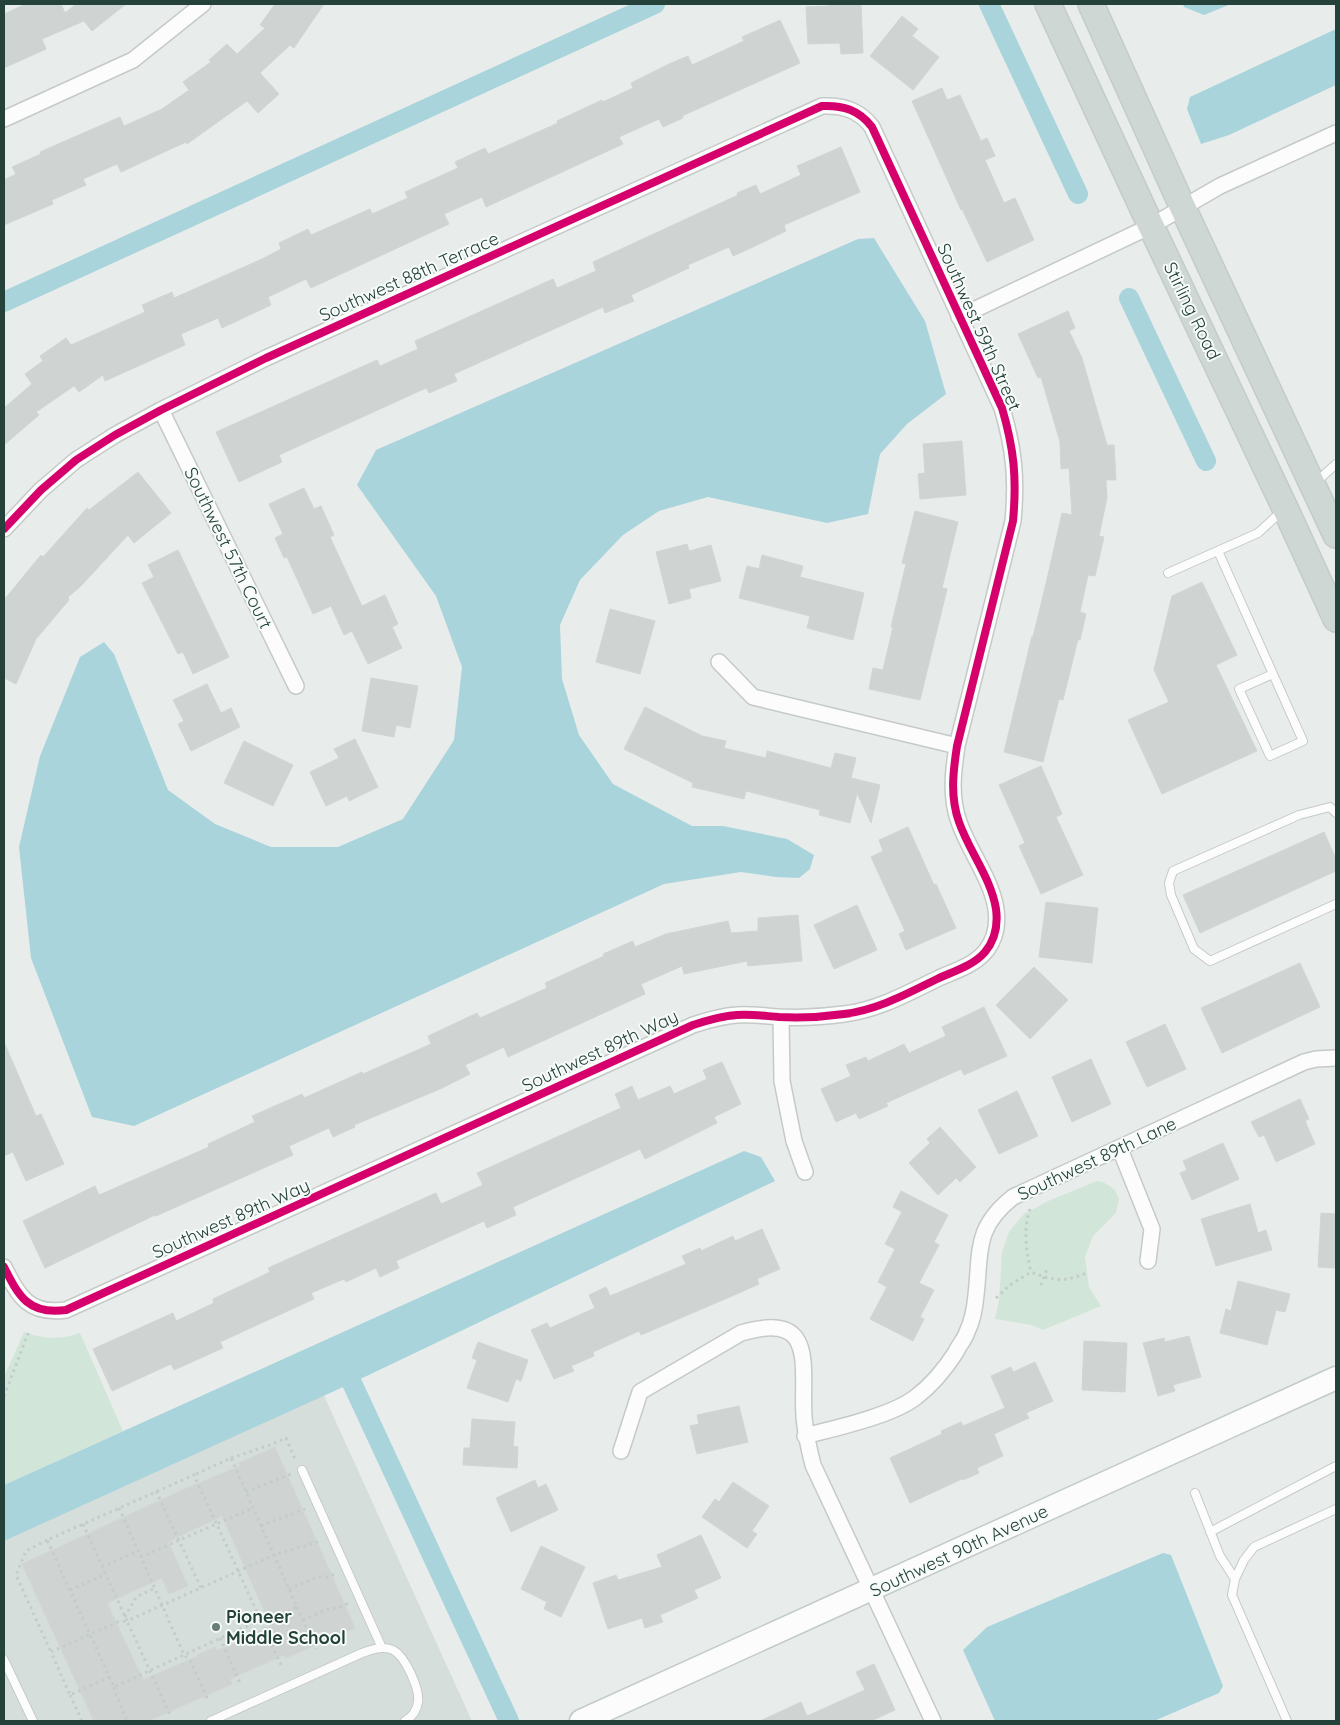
<svg xmlns="http://www.w3.org/2000/svg" width="1340" height="1725" font-family="Quicksand,sans-serif">
<rect width="100%" height="100%" fill="#e8edeb"/>
<!-- built -->
<path fill="#d6dedb" d="M321,1389L472,1721H4V1532Z"/>
<!-- green -->
<path fill="#d1e6d8" d="M1097,1181L1103,1182L1110,1186L1115,1190L1119,1199L1116,1213L1093,1236L1085,1257L1089,1287L1101,1306L1043,1330L1031,1325L995,1319L999,1300L1002,1252L1009,1232L1017,1222L1024,1214L1048,1201Z
M24,1332C42,1339 62,1340 80,1333L123,1431L4,1485V1377Z"/>
<!-- water -->
<path fill="#a9d4db" d="M1183,4H1231L1204,15L1184,7Z
M1336,29V85L1229,135L1201,144L1187,109L1190,97Z
M874,238L925,321L946,394L907,424L880,454L868,514L827,523L708,497L659,511L623,535L580,580L560,625L562,679L579,735L613,784L692,826H723L787,839L814,855L810,869L799,878L776,877L741,872L664,884L134,1126L92,1117L31,958L19,847L40,756L80,657L104,642L114,654L168,790L215,824L271,847H338L403,819L454,740L462,667L436,596L357,485L376,450L858,239Z
M744,1151L761,1157L775,1181L352,1383L4,1541V1485Z
M1163,1553L1171,1555L1223,1686L1219,1693L1154,1721H995L963,1650L987,1627Z"/>
<g fill="none" stroke-linecap="round" stroke-linejoin="round">
<!-- canal -->
<path stroke="#a9d4db" stroke-width="20" d="M989,4L1078,194
M1129,298L1206,461
M4,302L655,4
M352,1383L509,1721"/>
</g>
<!-- building -->
<path fill="#cfd4d2" stroke="#d1d6d4" fill-rule="evenodd" d="M26,4H61L65,13L76,4H126L92,31L84,21L42,39L46,49L4,68V14Z
M275,4H324L294,48L290,45L260,73L279,94L258,113L247,101L187,144L186,142L121,172L117,164L83,179L86,185L52,200L53,204L4,225V180L16,174L12,167L41,154L40,152L120,117L124,126L162,109L189,90L183,82L211,62L209,60L227,44L237,54L265,28L260,25Z
M829,4H861L863,53L841,54L840,43L808,44L806,7L829,6Z
M902,16L918,29L912,36L939,57L913,90L870,56Z
M780,20L800,63L682,116L683,118L663,127L659,119L619,137L623,144L486,207L482,197L444,214L449,224L311,288L306,279L268,297L271,305L222,328L218,318L181,334L185,345L105,381L103,375L79,392L74,386L36,412L39,415L4,445V408L32,384L25,374L43,361L40,356L66,338L71,345L145,312L142,305L172,292L174,298L262,259L281,249L279,243L308,229L311,235L370,209L372,214L408,198L405,192L458,168L455,162L485,148L488,154L558,123L557,121L602,100L603,102L633,88L631,83L669,64L688,56L692,65L744,41L742,37Z
M942,88L947,100L960,95L981,141L987,138L995,156L985,160L1004,203L1015,198L1034,240L987,262L962,209L961,210L912,101Z
M841,147L860,192L784,225L786,231L751,248L733,256L729,247L688,265L689,268L631,295L634,301L605,313L603,307L454,374L457,381L429,393L426,388L279,455L282,462L239,482L216,432L377,360L380,366L418,349L415,341L553,279L557,288L596,271L593,262L738,195L737,193L756,185L760,194L801,175L797,166Z
M1068,311L1075,328L1069,331L1082,358L1107,445H1114L1116,480H1106L1107,498L1099,536L1104,537L1095,576L1088,575L1080,612L1086,614L1080,640L1078,639L1063,700L1059,699L1043,762L1004,752L1032,636L1033,637L1048,575L1062,513L1072,515L1069,468L1061,469L1060,442L1041,377L1038,378L1018,334Z
M962,441L966,495L920,499L918,474L925,473L923,444Z
M138,472L171,513L134,543L128,535L80,587L68,597L69,600L36,639L16,684L4,678V600L41,555L43,557L87,508L89,510Z
M304,488L314,509L321,506L334,535L330,537L362,606L385,595L398,624L392,627L402,648L368,664L352,631L344,635L331,606L313,614L287,557L284,558L275,538L283,534L269,504Z
M915,511L958,522L942,588L947,589L920,700L869,689L873,668L883,670L893,627H891L906,564L902,563Z
M687,544L689,551L711,545L721,581L689,589L691,598L669,604L656,552Z
M178,550L229,657L193,674L183,652L178,654L142,583L154,577L148,565Z
M762,555L803,566L800,577L864,593L853,640L807,628L810,616L739,598L747,566L759,569Z
M1202,582L1237,655L1216,665L1257,751L1162,794L1128,720L1169,702L1154,670L1172,596Z
M610,609L655,621L640,674L596,662Z
M371,678L418,686L410,728L396,725L394,737L362,731Z
M207,684L221,713L231,708L240,727L191,751L178,724L184,721L173,700Z
M645,707L702,736L726,741L724,748L766,758L767,751L831,768L835,753L856,758L851,778L880,785L871,823L857,793L850,823L819,815L820,810L746,791L744,799L692,787L693,783L624,749Z
M355,739L378,787L349,801L347,796L326,806L310,772L339,758L334,749Z
M244,741L293,765L273,806L224,783Z
M1041,766L1062,814L1056,817L1083,875L1041,894L1019,846L1025,843L999,785Z
M908,827L934,885L936,884L956,928L906,950L899,934L905,931L871,857L883,851L879,840Z
M1324,832L1336,859V871L1200,933L1183,895Z
M1046,902L1098,908L1092,963L1039,957Z
M857,905L877,950L834,969L814,925Z
M798,915L802,961L748,966L747,961L684,974L682,966L641,984L645,994L508,1057L504,1047L465,1065L470,1074L440,1089L354,1125L355,1127L333,1137L329,1128L289,1146L293,1155L156,1216L155,1215L45,1268L23,1221L95,1186L99,1195L209,1147L208,1144L255,1122L252,1116L302,1094L304,1098L362,1072L363,1074L431,1044L428,1036L477,1013L480,1018L547,988L545,983L604,956L603,954L633,941L635,947L666,934L728,921L731,933L758,931V918Z
M1300,963L1320,1007L1222,1053L1201,1008Z
M1034,967L1068,1000L1030,1039L996,1005Z
M984,1007L1007,1056L964,1075L961,1069L886,1103L888,1106L859,1119L856,1113L836,1122L821,1089L851,1076L846,1065L866,1057L868,1061L904,1044L909,1053L946,1036L942,1027Z
M1165,1024L1186,1069L1147,1087L1126,1042Z
M4,1042L36,1116L41,1114L64,1164L26,1181L13,1152L4,1156Z
M1091,1059L1111,1104L1072,1122L1052,1077Z
M722,1062L741,1104L714,1117L717,1123L645,1159L640,1149L572,1180L513,1207L516,1215L487,1228L484,1221L396,1261L399,1268L380,1277L376,1268L346,1282L344,1279L311,1293L314,1299L220,1342L223,1348L174,1370L171,1364L112,1391L93,1349L173,1313L176,1321L214,1303L213,1299L270,1272L268,1268L436,1193L441,1204L483,1185L477,1173L621,1108L615,1094L632,1086L638,1100L670,1086L674,1094L707,1079L703,1070Z
M1017,1091L1038,1136L999,1154L978,1110Z
M1300,1099L1309,1119L1305,1121L1315,1144L1276,1162L1264,1135L1259,1137L1251,1122Z
M940,1127L976,1167L960,1182L956,1178L938,1195L909,1163L930,1143L927,1139Z
M1223,1143L1239,1179L1192,1200L1180,1173L1187,1170L1183,1161Z
M901,1191L948,1215L934,1242L939,1245L919,1283L934,1290L920,1317L924,1319L913,1341L870,1319L887,1287L878,1282L895,1249L885,1244L902,1212L893,1207Z
M1250,1204L1258,1233L1266,1230L1272,1250L1216,1266L1201,1219Z
M1321,1213L1336,1214L1335,1268L1318,1267Z
M762,1229L780,1269L757,1279L759,1284L739,1293L641,1335L639,1331L593,1352L594,1356L571,1366L574,1371L554,1379L531,1330L547,1323L550,1328L595,1308L589,1295L606,1287L610,1296L686,1264L682,1256L700,1248L701,1251L733,1236L735,1241Z
M1238,1281L1290,1294L1285,1312L1276,1310L1267,1345L1220,1333L1226,1309L1231,1311Z
M1189,1336L1201,1377L1173,1385L1175,1391L1158,1396L1143,1343L1164,1338L1165,1342Z
M1084,1341L1127,1343L1125,1392L1082,1390Z
M478,1342L528,1360L521,1381L516,1379L508,1402L467,1388L477,1360L472,1358Z
M1035,1362L1053,1401L1026,1413L1029,1418L994,1434L1003,1456L977,1468L979,1473L963,1480L962,1479L910,1503L890,1458L942,1434L941,1431L961,1422L963,1426L1005,1408L991,1376L1011,1367L1013,1372Z
M739,1406L748,1442L697,1454L690,1426L699,1424L697,1415Z
M472,1419L515,1422L513,1446L518,1447L517,1468L463,1465L464,1448H470Z
M275,1447L355,1628L286,1658L284,1655L230,1679L232,1684L148,1721H94L22,1564L187,1488L240,1466L239,1463ZM222,1516L271,1626L217,1651L215,1647L197,1655L198,1656L143,1680L107,1603L162,1578L169,1594L188,1586L168,1542Z
M535,1480L538,1488L546,1484L558,1510L511,1532L496,1498Z
M733,1482L769,1506L752,1531L757,1534L747,1548L702,1517L715,1499L719,1502Z
M701,1535L721,1578L694,1590L698,1598L660,1615L663,1622L645,1628L642,1618L608,1629L593,1583L616,1575L618,1580L662,1567L657,1555Z
M541,1546L585,1567L561,1617L544,1609L547,1602L521,1589Z
M874,1664L895,1710L871,1721H760L801,1702L807,1716L865,1690L856,1672Z"/>
<g fill="none" stroke-linecap="round" stroke-linejoin="round">
<!-- lane casing -->
<g stroke="#c5cac8" stroke-width="10">
<path id="lane" d="M1315,483L1336,464
M1218,551L1303,741L1270,756L1239,689L1273,674
M1168,573L1258,533L1283,510
M1336,813L1330,807L1299,815L1173,871L1169,883L1171,895L1194,949L1210,961L1336,904
M302,1470L382,1648
M1195,1493L1220,1556L1235,1579
M1210,1532L1336,1466
M4,1660L33,1721
M211,1721L362,1653C371,1650 383,1645 393,1650C405,1656 420,1689 418,1702C417,1710 412,1717 405,1721
M1287,1721L1232,1595L1235,1579L1244,1560L1254,1547L1336,1509"/>
</g>
<!-- street casing -->
<g stroke="#c5cac8" stroke-width="18">
<path id="street" d="M4,119L133,60L203,4
M959,317L1151,226L1220,186L1336,133
M161,410L296,686
M4,529L41,490L76,460L115,435L161,410L266,358L822,106C843,105 859,110 872,127L1002,408C1014,449 1017,478 1013,521L957,746C953,772 950,797 959,822C969,851 991,878 996,909C998,924 995,940 985,952C974,965 955,971 939,978C908,993 878,1010 844,1014C823,1017 800,1018 779,1017C765,1016 751,1014 737,1015C722,1016 708,1020 693,1025L66,1310C29,1315 19,1297 4,1267
M719,662L753,697L957,746
M781,1017L782,1081L794,1141L805,1172
M1120,1149L1152,1229L1148,1261
M805,1436C835,1428 892,1416 916,1397C932,1385 945,1369 956,1352C959,1345 965,1339 967,1332C972,1322 975,1306 976,1295C981,1251 974,1228 1013,1197L1304,1062L1316,1059L1336,1058
M621,1451L640,1392L741,1333C818,1310 801,1366 804,1416C805,1433 809,1449 813,1465L933,1721"/>
</g>
<!-- secondary casing -->
<g stroke="#c3cbc8" stroke-width="25">
<path id="secondary" d="M581,1721L1336,1378"/>
</g>
<!-- primary casing -->
<g stroke="#c3ccc9" stroke-width="28">
<path id="primary" d="M1048,4L1151,226L1285,508L1336,619
M1091,4L1183,208L1336,535"/>
</g>
<!-- path -->
<path stroke="#c3ccca" stroke-width="3" stroke-dasharray="2.5 4" stroke-linecap="butt" d="M1030,1209C1023,1230 1026,1250 1031,1272
M1041,1285L1047,1269
M996,1298L1010,1285L1031,1272C1056,1282 1064,1282 1089,1272
M4,1396L29,1331
M231,1458L267,1446L286,1438L295,1459
M156,1491L201,1588
M246,1492L291,1474
M119,1508L141,1557
M83,1524L127,1621L274,1555L231,1458L194,1475
M261,1526L305,1509
M47,1540L26,1551L16,1575L51,1652
M102,1567L138,1551
M289,1589L317,1577H328L335,1574
M70,1590L106,1574
M297,1607L316,1649
M125,1617L136,1597L155,1588
M303,1620L328,1609L339,1608L349,1603
M220,1638L240,1683
M281,1665C252,1601 223,1538 194,1475L47,1540L114,1687L260,1620H267L297,1607L274,1555L321,1541
M110,1677L70,1695L51,1652L118,1622L127,1621L170,1715
M114,1687L115,1692L127,1721
M70,1695L82,1721
M207,1698L190,1660L184,1655L141,1557L253,1508"/>
<!-- lane -->
<use href="#lane" stroke="#fcfcfc" stroke-width="8"/>
<!-- street -->
<use href="#street" stroke="#fcfcfc" stroke-width="15"/>
<!-- secondary -->
<use href="#secondary" stroke="#fcfcfc" stroke-width="22"/>
<!-- primary -->
<use href="#primary" stroke="#cfd7d5" stroke-width="25"/>
<!-- cycleway casing -->
<g stroke="#f7fbf9" stroke-width="11">
<path id="cycleway" d="M4,529L41,490L76,460L115,435L161,410L266,358L822,106C843,105 859,110 872,127L1002,408C1014,449 1017,478 1013,521L957,746C953,772 950,797 959,822C969,851 991,878 996,909C998,924 995,940 985,952C974,965 955,971 939,978C908,993 878,1010 844,1014C823,1017 800,1018 779,1017C765,1016 751,1014 737,1015C722,1016 708,1020 693,1025L66,1310C29,1315 19,1297 4,1267"/>
</g>
<!-- cycleway -->
<use href="#cycleway" stroke="#d6006c" stroke-width="8"/>
</g>
<!-- markers -->
<circle fill="#697e78" stroke="#f7fbf9" stroke-width="2" cx="216" cy="1627" r="5"/>
<g text-anchor="middle" stroke-width="4" stroke-linejoin="round" paint-order="stroke">
<!-- street labels -->
<g font-size="18" fill="#24423a" stroke="#f7fbf9">
<text transform="translate(409 277) rotate(-24)" y="6">Southwest 88th Terrace</text>
<text transform="translate(1192 311) rotate(64)" y="6">Stirling Road</text>
<text transform="translate(979 327) rotate(66)" y="6">Southwest 59th Street</text>
<text transform="translate(228 548) rotate(64)" y="6">Southwest 57th Court</text>
<text transform="translate(600 1051) rotate(-25)" y="6">Southwest 89th Way</text>
<text transform="translate(1097 1159) rotate(-25)" y="6">Southwest 89th Lane</text>
<text transform="translate(231 1219) rotate(-24)" y="6">Southwest 89th Way</text>
<text transform="translate(959 1551) rotate(-25)" y="6">Southwest 90th Avenue</text>
</g>
<!-- poi labels -->
<g font-size="18" font-weight="bold" fill="#24423a" stroke="#f7fbf9" text-anchor="start">
<text x="226" y="1623">Pioneer<tspan x="226" dy="21">Middle School</tspan></text>
</g>
</g>
<!-- border -->
<rect width="1340" height="1725" fill="none" stroke="#24423a" stroke-width="10"/>
</svg>
